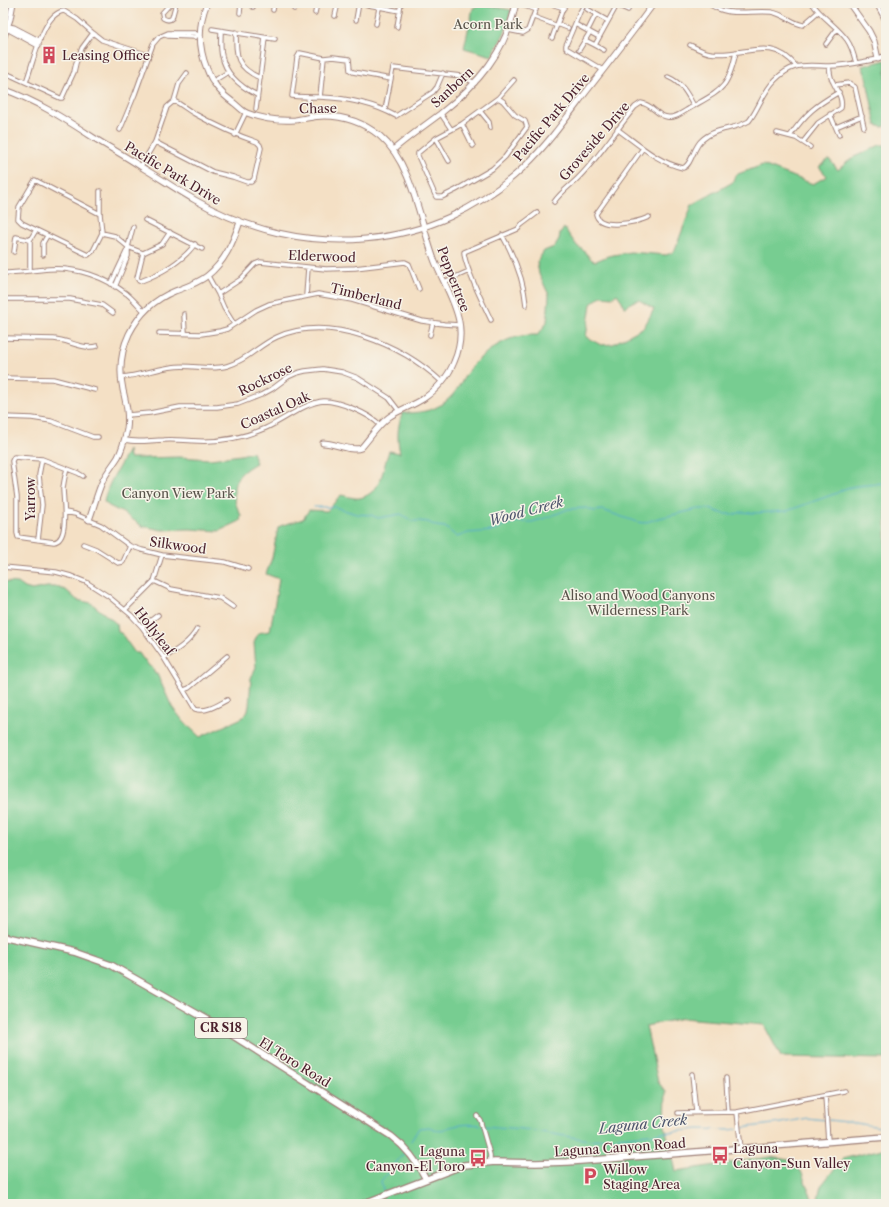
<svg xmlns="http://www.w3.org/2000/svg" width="889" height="1207" font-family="'Libre Caslon Text',serif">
<rect width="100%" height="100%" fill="#f7f3e8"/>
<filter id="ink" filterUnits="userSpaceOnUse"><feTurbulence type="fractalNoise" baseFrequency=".025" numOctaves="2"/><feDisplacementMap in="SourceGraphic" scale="8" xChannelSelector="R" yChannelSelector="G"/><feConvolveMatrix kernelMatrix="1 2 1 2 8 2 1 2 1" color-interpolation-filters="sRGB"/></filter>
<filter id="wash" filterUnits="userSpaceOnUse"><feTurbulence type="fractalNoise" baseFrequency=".012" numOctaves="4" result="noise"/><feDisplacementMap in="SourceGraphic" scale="16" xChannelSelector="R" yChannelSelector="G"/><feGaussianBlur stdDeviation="0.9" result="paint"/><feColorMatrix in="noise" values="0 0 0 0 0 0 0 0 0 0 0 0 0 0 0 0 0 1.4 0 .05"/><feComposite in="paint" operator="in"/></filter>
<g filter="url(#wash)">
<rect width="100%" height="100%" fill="#f4e0c5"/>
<!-- green -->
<path fill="#77cd91" stroke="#60765e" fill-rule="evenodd" d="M481,4L511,10L505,32L492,56L464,48L473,8Z
M886,60V126L882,127L876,125L866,76L862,66Z
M880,145H886V1059L781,1057L764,1025L683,1018L646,1026L658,1082L666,1092L665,1127L676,1171L770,1157L789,1160L801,1171L812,1199L817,1203L821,1186L842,1159L886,1148V1204H3V582L18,583L25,588L32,590L47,587H56L66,590L77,600L91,603L117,624L118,632L121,633L135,653H139L143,659L145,660L149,666L152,667L155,674H157L172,707L184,722L200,737L242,718L247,713L249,706L251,678L256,667L254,643L258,633L270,631L279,579L266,574L272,558L278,528L280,526L303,519L309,510L327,511L341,495C347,496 355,499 360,498C383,492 382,469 389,451L400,453C397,440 397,427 402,415L401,413C417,413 432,412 445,402C457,393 461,381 469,370C478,357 501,340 517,337C523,335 531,335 538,335L547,322L549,295L539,274L537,262L544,251L554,247L559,239L560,234L564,228L578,247L582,249L592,260L596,261L608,256L630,252L666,255L674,252L692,205L733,182L735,175L763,165L813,184L827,176L819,167L829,159L838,170L852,158ZM617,294L622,301L624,307H626L632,302L639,300L654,309L644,327L613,344L601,345L586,337L591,304L601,296L613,297Z
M128,450L129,458H143L179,457L210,459L241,455L252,452L256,463C251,466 244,470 240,475C230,485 234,504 241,515L240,521L219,531L190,529L162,530L142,526L125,514L109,506L104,502C107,483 120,467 128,450Z"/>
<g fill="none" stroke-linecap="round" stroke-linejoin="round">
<!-- stream -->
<path stroke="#55a9d1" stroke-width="1" d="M314,507H335L356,514L371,515L378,518L401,514L412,521H419L428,522L436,526L445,527L457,537L468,533L492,531L498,530L502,526L516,522H532L549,517L568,509L587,508L594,511L602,510L637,522L644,523L655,519L698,509H710L724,514H736L741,512L754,513L787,511L837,493C850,483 870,487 886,482
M828,1120L856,1123L886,1128
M483,1126L523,1129L589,1140L699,1129L729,1130L738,1129
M741,1128L781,1123L807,1118L825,1120
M411,1141L419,1128L429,1127L440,1131C452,1125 467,1123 480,1125
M383,1190L381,1181L404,1153
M382,1204L383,1203"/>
</g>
</g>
<g filter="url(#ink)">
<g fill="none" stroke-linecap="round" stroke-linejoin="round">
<!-- street casing -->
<g stroke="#9f8078" stroke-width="5.5">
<path id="street" d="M171,3L162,13L163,18C166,20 169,21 172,18L176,3
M358,3L400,11
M548,3L564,8
M585,3L580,12L566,45V48L603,70
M612,3L628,10
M708,3C726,18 750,10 771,12C784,14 792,23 803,25L818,12
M812,3C821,17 837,26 847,40C852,47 854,55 856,63
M876,3L886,22
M525,6L536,10
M253,7V3
M294,9L295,3
M587,9L608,21
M273,10L274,3
M240,13L241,3
M315,13L317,3
M335,16L338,3
M534,17L555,25H560L568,28
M356,20L359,3
M376,24L379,8
M575,24L599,37
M397,27L401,3
M589,28L596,14
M212,29L275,39
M508,30L523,33L528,30L538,3
M221,31C221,39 220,48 222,56C226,75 241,87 257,95
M236,32C236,57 236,67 260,78
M93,33L102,40L148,55
M165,35L168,36L195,37L199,34
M552,38L565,3
M585,40L595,45
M826,44L837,29
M690,45C696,48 703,52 710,53C744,58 770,34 796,66
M579,50L590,32
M604,50L595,45L617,5
M8,74L10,75L60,98H62L74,72L76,63L82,48L93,33L77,19L64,11C42,13 33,65 26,82
M668,77C682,83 687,93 694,106
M391,79L353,72L350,70L349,59L333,57L324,58L300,53L297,58L292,96C302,97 311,97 320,97C346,98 374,104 396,116L433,92L437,87L443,73
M212,82L228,72
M835,85L849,83L855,87L864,127
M308,97L311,118
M320,97L324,58
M498,98L503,101L515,115L525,121L527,127L505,157L492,169L456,190L442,197H436L418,156V153L436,138L462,124Z
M498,98L514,80
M256,109L265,38
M385,110L393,68L461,76L475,83
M480,111L489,122L490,128
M441,114L451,129
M830,114L839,135
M462,124L473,146
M836,127L862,116
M617,129C638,144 657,162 683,168C692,165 693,147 702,140C714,128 734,130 749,121C759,108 763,92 775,80C781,74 788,69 795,67C805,64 819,66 829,66C846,66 862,62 878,59
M120,130L135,94L153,44L159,37L168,33H195L197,35
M777,133L796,138L810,147
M235,135L246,112
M790,136C806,113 815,106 839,92
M436,138L449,161
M155,142L213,172L233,177L247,182H251L254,179L261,148L260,145L257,142C236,135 215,125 195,114C187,110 183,105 174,101
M803,142L818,123L841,108C843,98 837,91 833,82C830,78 830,71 829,66
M643,148L596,214C599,231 638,222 649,217
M141,166L155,142L167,107L174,101L179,84L187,73
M100,191V214
M554,202C561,192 570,186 578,178C600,156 616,130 635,107L641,103C652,104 657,116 667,117C675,119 683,112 690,108C721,90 728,90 736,52
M145,220L202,249
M102,233L100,214L35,180L19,207L18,219L22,223L88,255L93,251L102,233L115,236L128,247L143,253L162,244L170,232
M502,235C514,256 524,281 526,305
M14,252L16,237L30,240
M143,253L137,278L139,281H141C160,274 183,261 195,244
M43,255V243L47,236
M30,271V240L36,230
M3,273C19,273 33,270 49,269C77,267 105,277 127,294C133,299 139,306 144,311
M208,276L218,294L224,308L234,324
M444,282L469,271
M111,284L128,248
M115,287L128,256V247L133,227
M218,294L241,279L255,264L260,262L326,269L355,268L405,262L409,264L419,289
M306,296L308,268
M3,299H70L102,305L113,313
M184,314L185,333
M491,320C484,305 464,266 464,252L518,229L521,225L537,213
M159,333L201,334L220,331L227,329L256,310L269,304L318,294L352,300L422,321L444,324L459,325
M430,335L433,322
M3,338L54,339C69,340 82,350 97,346
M121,377C139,376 155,369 172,367C190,364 209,371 227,366C246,361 259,345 277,337C330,313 402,345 442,382
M3,378L53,379L95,390
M128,415L150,413L180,407H217L238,404L261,395L272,389L288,377L297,373L305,371L323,369L342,372L358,378L389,398L399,411
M3,417L32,418L51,421L93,437H98
M125,440C138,443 151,440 164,440C175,439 187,441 198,441C222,442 245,437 266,428C284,420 306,402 324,401C339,401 370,414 380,425
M67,469C65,475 64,481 63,488C63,500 70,540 54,542L18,537L17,533V497L12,461L14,457L42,459L78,473L83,476
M65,512L75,514L101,525L130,546L142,550L162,555L225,562L248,569
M38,540L42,505L39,475L42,459
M83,544L96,549L118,563L123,562L130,546
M3,567L56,572L71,576L86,582L108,596L131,615L142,627L164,658L195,709C205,713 218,705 227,700
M154,581L171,589L220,598L233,607
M125,610L154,581L162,555
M142,627L158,615
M164,658C177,650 190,642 197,629
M184,690L189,688L227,656
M692,1074L696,1112
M726,1078L728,1112
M825,1095L828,1142
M737,1112L741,1149
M678,1113L737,1112L844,1091
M477,1116L480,1120L490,1155V1162"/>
</g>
<!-- secondary casing -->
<g stroke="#9f8078" stroke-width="7">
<path id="secondary" d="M207,3C198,25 198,47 207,69C212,83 221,94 234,103C238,106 242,111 247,113C262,119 279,121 295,120C304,119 314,116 324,116C344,116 364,123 380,136C413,164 420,223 435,262C449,296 471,323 454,362C448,377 436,390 423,399C412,406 399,410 389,417C377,426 371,437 361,448C351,452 335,443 323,443
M849,3L869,31L874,41L878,59L886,56
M3,15L6,3
M3,26L38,45
M9,27L14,28L39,41
M3,39L10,19L13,3
M3,89C35,100 65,119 94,138C110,148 127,157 143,168C160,178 177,190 195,200C302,262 434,253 525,166C548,144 567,117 586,92C604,69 622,46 640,22L654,3
M393,150C408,137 424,126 440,114C478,84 506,52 516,3
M89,520C94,507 97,493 103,480C107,472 113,465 118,457C123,448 125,438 127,429C129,415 126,403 123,390C119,371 121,351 129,334C139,314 155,299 175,291C186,287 198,283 207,276C225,262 233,242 240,222"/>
</g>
<!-- primary casing -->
<g stroke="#9f8078" stroke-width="8">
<path id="primary" d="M3,936L74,952L111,965L208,1020L391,1136C407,1148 417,1161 426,1179
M362,1204L464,1165L495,1162L536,1163L568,1162L886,1137"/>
</g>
<!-- street -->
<use href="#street" stroke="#fff" stroke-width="3.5"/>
<!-- secondary -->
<use href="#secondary" stroke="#fff" stroke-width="5"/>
<!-- primary -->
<use href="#primary" stroke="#fff" stroke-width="5.5"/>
</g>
</g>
<!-- icons -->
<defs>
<g id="building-bare" transform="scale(1.38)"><path d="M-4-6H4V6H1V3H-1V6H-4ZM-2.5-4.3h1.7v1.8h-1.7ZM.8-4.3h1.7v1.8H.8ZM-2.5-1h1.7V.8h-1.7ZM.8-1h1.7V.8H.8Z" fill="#d1495b" stroke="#f7f3e8" stroke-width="2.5" paint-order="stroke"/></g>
<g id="bus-bare" transform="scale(1.38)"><path d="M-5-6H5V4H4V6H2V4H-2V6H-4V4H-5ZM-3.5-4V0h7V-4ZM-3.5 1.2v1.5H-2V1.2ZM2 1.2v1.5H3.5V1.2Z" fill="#d1495b" stroke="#f7f3e8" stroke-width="2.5" paint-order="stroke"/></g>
<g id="parking-bare" transform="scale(1.38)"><path d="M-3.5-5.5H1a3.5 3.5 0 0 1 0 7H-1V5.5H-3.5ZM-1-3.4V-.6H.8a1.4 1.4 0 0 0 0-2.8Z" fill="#d1495b" stroke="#f7f3e8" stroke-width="2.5" paint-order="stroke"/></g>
</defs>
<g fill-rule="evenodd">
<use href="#building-bare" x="49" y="55"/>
<use href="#bus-bare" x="720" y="1155"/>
<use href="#bus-bare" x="478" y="1158"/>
<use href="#parking-bare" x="590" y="1176"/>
</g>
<g text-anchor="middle" stroke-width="3" stroke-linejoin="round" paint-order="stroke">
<!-- shield labels -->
<rect fill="#f7f3e8" stroke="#7e5f64" stroke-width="1" x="195" y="1018" width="52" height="20" rx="3"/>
<g font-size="12" font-weight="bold" fill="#4a1f2b">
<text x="221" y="1032">CR S18</text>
</g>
<!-- park labels -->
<g font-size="13" fill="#58534a" stroke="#f7f3e8">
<text x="488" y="29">Acorn Park</text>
<text x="178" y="498">Canyon View Park</text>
<text x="638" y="600">Aliso and Wood Canyons<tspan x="638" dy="15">Wilderness Park</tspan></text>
</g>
<!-- poi labels -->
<g font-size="13" fill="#4a1f2b" stroke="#f7f3e8" text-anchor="start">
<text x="62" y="60">Leasing Office</text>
<text x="733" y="1153">Laguna<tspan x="733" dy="15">Canyon-Sun Valley</tspan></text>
<text x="465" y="1156" text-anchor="end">Laguna<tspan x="465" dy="15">Canyon-El Toro</tspan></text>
<text x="603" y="1174">Willow<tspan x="603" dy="15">Staging Area</tspan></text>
</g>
<!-- street labels -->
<g font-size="13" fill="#4a1f2b" stroke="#f7f3e8">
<text transform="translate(452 87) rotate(-43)" y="5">Sanborn</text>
<text transform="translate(318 108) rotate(-1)" y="5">Chase</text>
<text transform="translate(551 117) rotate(-50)" y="5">Pacific Park Drive</text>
<text transform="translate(594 141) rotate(-49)" y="5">Groveside Drive</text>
<text transform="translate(173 173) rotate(31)" y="5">Pacific Park Drive</text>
<text transform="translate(322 256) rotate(2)" y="5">Elderwood</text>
<text transform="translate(454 279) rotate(69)" y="5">Peppertree</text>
<text transform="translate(366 296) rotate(14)" y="5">Timberland</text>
<text transform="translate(265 379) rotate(-26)" y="5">Rockrose</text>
<text transform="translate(275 410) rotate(-24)" y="5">Coastal Oak</text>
<text transform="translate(30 499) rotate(-90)" y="5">Yarrow</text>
<text transform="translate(178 545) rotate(8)" y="5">Silkwood</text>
<text transform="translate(155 631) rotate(52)" y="5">Hollyleaf</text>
<text transform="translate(295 1062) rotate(32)" y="5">El Toro Road</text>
<text transform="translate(620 1147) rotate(-4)" y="5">Laguna Canyon Road</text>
</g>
<!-- water labels -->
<g font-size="14" font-style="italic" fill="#4e566d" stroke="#f7f3e8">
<text transform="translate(526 511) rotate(-15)" y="5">Wood Creek</text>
<text transform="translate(643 1124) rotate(-6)" y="5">Laguna Creek</text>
</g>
</g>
<!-- margin -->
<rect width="889" height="1207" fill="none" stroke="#f7f3e8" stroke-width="16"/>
</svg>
